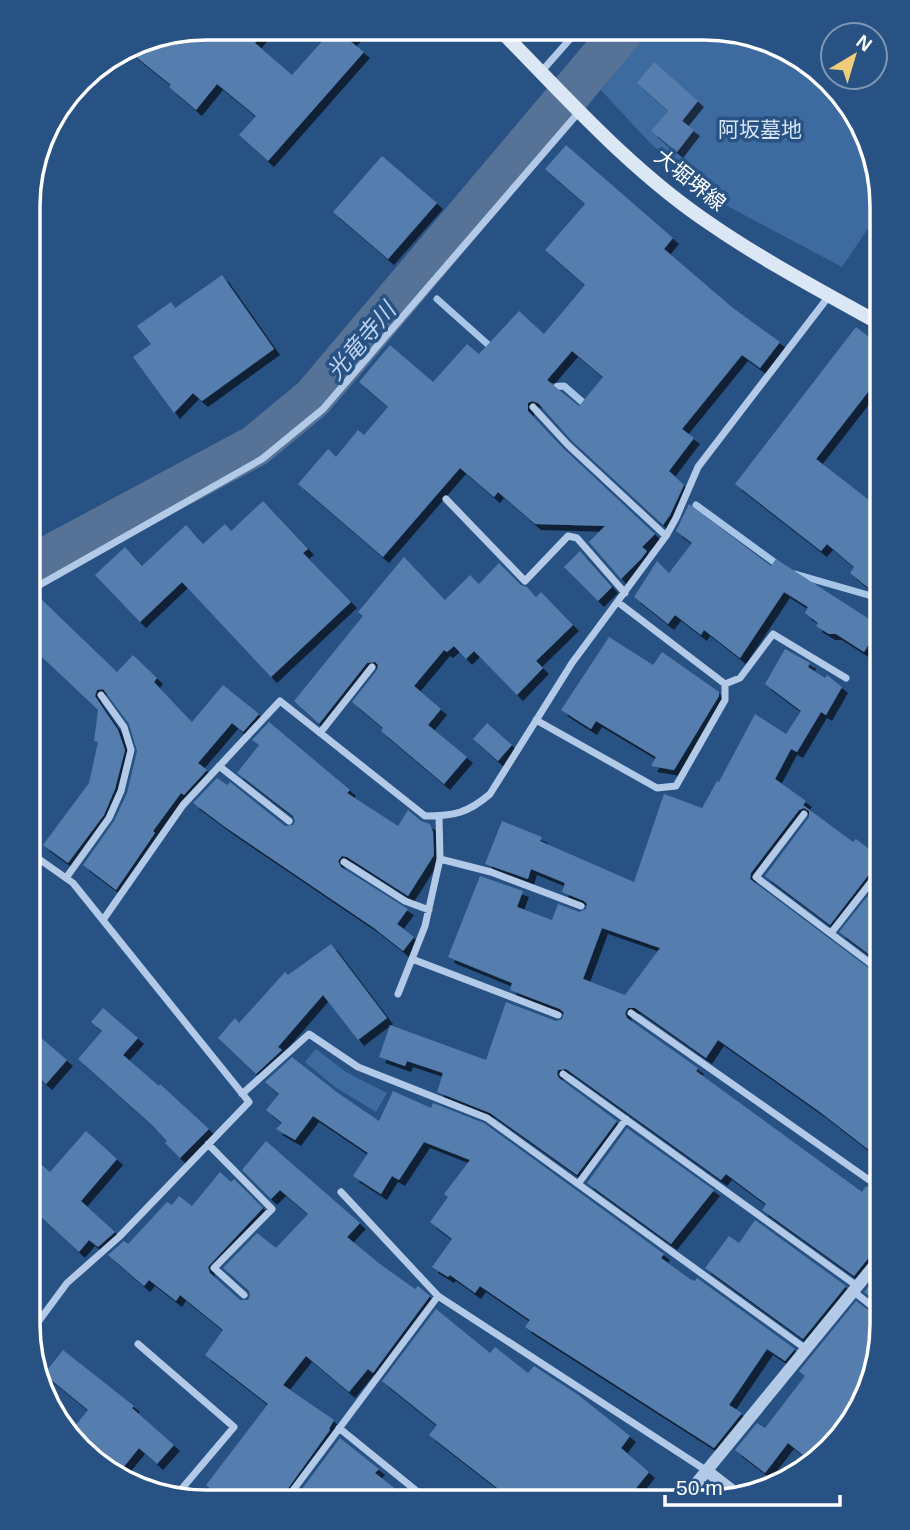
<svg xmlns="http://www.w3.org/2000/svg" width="910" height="1530" font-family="Helvetica,'Noto Sans JP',sans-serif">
<defs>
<filter id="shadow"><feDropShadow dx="6" dy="6" stdDeviation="0" flood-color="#0009"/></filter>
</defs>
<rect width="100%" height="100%" fill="#285184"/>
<!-- green -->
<path fill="#3d6ba0" d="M649,31H738L813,65L869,138L882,208L842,267L716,200L650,143L601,90Z
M316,1049L346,1072L387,1093L376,1112L335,1087L305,1062Z"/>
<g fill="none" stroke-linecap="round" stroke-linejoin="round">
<!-- stream -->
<path stroke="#a7c5e7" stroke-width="7" d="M413,278L414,279
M437,299L493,349
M545,387L564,386L588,407
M696,505L781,567
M795,574L882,599"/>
<!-- river -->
<path stroke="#567296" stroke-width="42" d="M29,567L255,446L313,398L623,31"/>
</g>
<!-- building -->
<path fill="#557dad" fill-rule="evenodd" filter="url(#shadow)" d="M206,28H267L255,43L292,75L333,29H360L350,41L364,52L268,161L239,135L256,116L217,84L196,110L169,87L171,85L130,52L138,41Z
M654,62L698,101L682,121L694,130L677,152L651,131L668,111L637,83Z
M566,145L673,238L664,249L733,308L780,342L760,368L742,355L682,429L694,438L669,471L684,485L670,515L663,525L572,441L538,403L532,401L528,403V411L564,449L655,534L642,547L647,551L641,559L621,579L589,542L605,526L535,524L498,492L494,497L460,468L383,557L298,484L328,449L336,457L358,430L364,435L388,407L359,382L390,345L433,382L467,344L479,354L519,311L544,334L585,285L545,250L585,204L545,169ZM572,351L603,377L579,406L547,380Z
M382,156L437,203L388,259L333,212Z
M222,275L274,349L202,401L193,393L174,413L133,357L151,344L137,326L171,302L175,308Z
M856,327L882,347V374L816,459L869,500L882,484V577L871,590L850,573L854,567L827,544L821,551L735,484Z
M263,501L308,549L303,553L351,602L271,677L182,582L140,622L95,575L125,547L142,566L186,525L203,544L225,524L231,531Z
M689,504L771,566L776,559L880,626L864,652L836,634H829L816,626L818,623L805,613L808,607L784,592L740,658L704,630L701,635L675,615L668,624L634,597L657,561L669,573L692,543L676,531Z
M580,551L612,587L598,601L564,567Z
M404,557L445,600L470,575L479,584L499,563L521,585L527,587L536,597L541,592L573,625L536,661L543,668L517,695L474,651L466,659L454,646L447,652L444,650L414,686L441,709L428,725L467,757L444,784L381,731L383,728L352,702L377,670L378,665L375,662L367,663L319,724L294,701L363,616L358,612Z
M38,596L117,672L133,655L157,678L154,682L192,722L223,685L259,714L243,732L232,723L198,763L207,770L184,795L181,793L153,831L155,833L116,890L83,865L114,821L127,793L137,751L129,724L103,689L97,690L95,696L118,730L125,750L115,789L104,815L68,863L43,845L89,783L98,742L94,741L98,710L29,645V606Z
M609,637L653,665L662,652L719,692V696L674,770L651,766L656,757L596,721L591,729L561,710Z
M785,649L810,663L808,667L825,678L827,675L842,687L826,715L821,712L797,752L791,749L775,779L806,801L803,805L853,842L856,839L882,859V862L877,864L830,925L765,876L809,817V811L804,808L799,810L751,873L750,879L882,978V1160L820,1112L718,1040L706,1058L635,1008H628L625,1013L627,1018L698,1068L696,1071L862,1192L866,1186L882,1195V1247L875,1250L854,1276L762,1210L766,1204L726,1174L721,1180L566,1069L558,1070L557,1074L559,1078L617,1121L577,1175L490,1113L437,1092L443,1073L407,1061L405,1066L379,1057L390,1025L486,1060L506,1002L556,1021L562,1019L564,1013L560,1009L510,990L512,983L448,957L480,876L523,891L517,907L552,920L558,904L579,912L586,909L587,904L584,901L562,892L565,883L531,869L528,879L485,864L502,821L542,837L540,841L634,882L664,794L702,808L717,781L719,782L755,714L786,734L801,711L765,684ZM602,928L660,948L625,995L583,979Z
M269,722L350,790L347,793L398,826L408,810L421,821L430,824L433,832L434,855L408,896L347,857L342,856L338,861L341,867L408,909L397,924L414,937L403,951L374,928L225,827L193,803L217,778L227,785L230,782L285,826L293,825L295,821L293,816L237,773L259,745L252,740Z
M487,723L512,745L498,761L473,739Z
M882,878V964L839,932Z
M331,944L387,1018L358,1040L323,995L278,1047L282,1050L256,1074L218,1038L235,1018L239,1023L285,972L288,975Z
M103,1008L138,1038L123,1055L159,1086L160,1084L209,1129L180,1158L165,1143L167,1141L153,1126L78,1059L102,1031L91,1022Z
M28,1027L67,1060L46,1084L28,1068Z
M292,1057L338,1093L379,1121L393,1091L431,1108L433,1103L484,1123L664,1254L661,1258L690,1279L695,1281L697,1278L795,1349L785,1361L767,1349L729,1405L742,1413L714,1448L525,1327L530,1320L480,1286L475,1293L450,1275L448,1277L432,1267L452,1239L430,1222L448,1197L444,1194L470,1160L424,1142L399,1180L392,1176L381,1194L353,1176L368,1153L313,1116L295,1140L276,1129L282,1123L266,1110L279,1094L265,1082Z
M627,1128L714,1190L671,1244L587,1183Z
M86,1131L117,1159L81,1201L115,1232L98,1247L89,1240L79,1252L28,1205V1153L50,1172Z
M266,1141L360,1223L347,1237L380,1264L415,1289L418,1286L430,1296L373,1373L368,1369L349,1392L306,1356L283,1385L334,1420L329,1429L330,1430L279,1501H226L206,1485L268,1404L205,1355L223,1330L180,1295L176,1301L149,1280L144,1286L108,1255L124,1241L128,1244L167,1202L172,1205L179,1196L192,1206L220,1172L231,1182L234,1179L263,1208L208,1267L210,1273L240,1300H248L250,1296L249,1291L223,1268L257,1233L276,1248L308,1214L280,1190L271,1199L242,1170Z
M755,1220L846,1286L803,1339L705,1268L729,1236L739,1243Z
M882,1270V1306L864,1292Z
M856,1301L882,1320V1336L845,1432L809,1460L788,1443L765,1473L735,1450L757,1423L765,1428L805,1376L799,1371Z
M436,1309L490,1353L495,1347L528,1373L534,1366L577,1394L630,1436L621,1448L649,1472L625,1502L514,1501L429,1435L437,1425L382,1381Z
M63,1350L134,1406L132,1408L174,1445L157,1464L139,1448L118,1474L97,1465L71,1431L88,1410L44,1374Z
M340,1438L379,1469L375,1473L411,1501H293Z"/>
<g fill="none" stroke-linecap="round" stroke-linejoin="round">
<!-- minor -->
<path stroke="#b2cae7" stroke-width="7" d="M541,72L578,30
M533,407L568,445L666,536
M446,499L525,581L568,536L577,538L625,593
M29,591L262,459L323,409L579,112
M725,684L740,678L773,634L846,678
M536,720L657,788L676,786L725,700V684L619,603
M320,733L372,667
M219,766L289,821
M804,814L756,877L882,972
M29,852L73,883L249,1102L119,1237L67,1283L30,1333
M440,859L491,872L581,906
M344,862L405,901L429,910
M66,878L109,818L121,791L131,750L124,727L101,695
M103,920L183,805L280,701L425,816C454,816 468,813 490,794L572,663L666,536L676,518L698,467L829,296
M831,933L882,868
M412,959L558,1015
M398,994L425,926L440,859L439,816
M631,1013L882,1189
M563,1074L857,1286
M242,1094L309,1034L358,1067L487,1118L806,1349
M208,1144L272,1209L214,1268L244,1295
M578,1184L626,1119
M341,1192L438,1296
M853,1291L882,1314
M138,1344L234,1427L179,1492L183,1500
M339,1428L429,1501
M285,1501L438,1296L707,1471"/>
<!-- tertiary -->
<path stroke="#b2cae7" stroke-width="12" d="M707,1471L738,1495
M681,1502L882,1256"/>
<!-- secondary -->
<path stroke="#dce7f6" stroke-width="14" d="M500,30C567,98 632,172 712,225C766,262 825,293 882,325"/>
</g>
<g text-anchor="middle" stroke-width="7" stroke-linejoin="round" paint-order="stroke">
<!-- park labels -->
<g font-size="21" fill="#d5e4f6" stroke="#285184">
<text x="760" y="137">阿坂墓地</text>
</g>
<!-- street labels -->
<g font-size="21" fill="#fff" stroke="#285184">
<text transform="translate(690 180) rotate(39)" y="7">大堀堺線</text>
</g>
<!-- water labels -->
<g font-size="23" font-style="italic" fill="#bed4ee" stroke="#285184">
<text transform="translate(361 341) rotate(-50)" y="8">光竜寺川</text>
</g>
</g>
<!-- crop -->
<path d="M0 0H910V1530H0ZM206 40H704A166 166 0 0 1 870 206V1324A166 166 0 0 1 704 1490H206A166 166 0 0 1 40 1324V206A166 166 0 0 1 206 40Z" fill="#285184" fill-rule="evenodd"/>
<path fill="none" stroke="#fff" stroke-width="3.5" d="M206 40H704A166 166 0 0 1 870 206V1324A166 166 0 0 1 704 1490H206A166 166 0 0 1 40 1324V206A166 166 0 0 1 206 40Z"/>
<!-- north arrow -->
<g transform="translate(854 56) rotate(38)"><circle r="33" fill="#285184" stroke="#7e97b5" stroke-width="2"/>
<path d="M0-5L12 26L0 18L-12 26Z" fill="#eecc79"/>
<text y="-10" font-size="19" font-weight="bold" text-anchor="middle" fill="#ffffff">N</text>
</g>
<!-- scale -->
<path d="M665 1495v10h175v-10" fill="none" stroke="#ffffff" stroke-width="3.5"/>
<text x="676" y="1495" font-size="21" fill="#ffffff" stroke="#285184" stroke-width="5" paint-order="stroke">50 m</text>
</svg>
